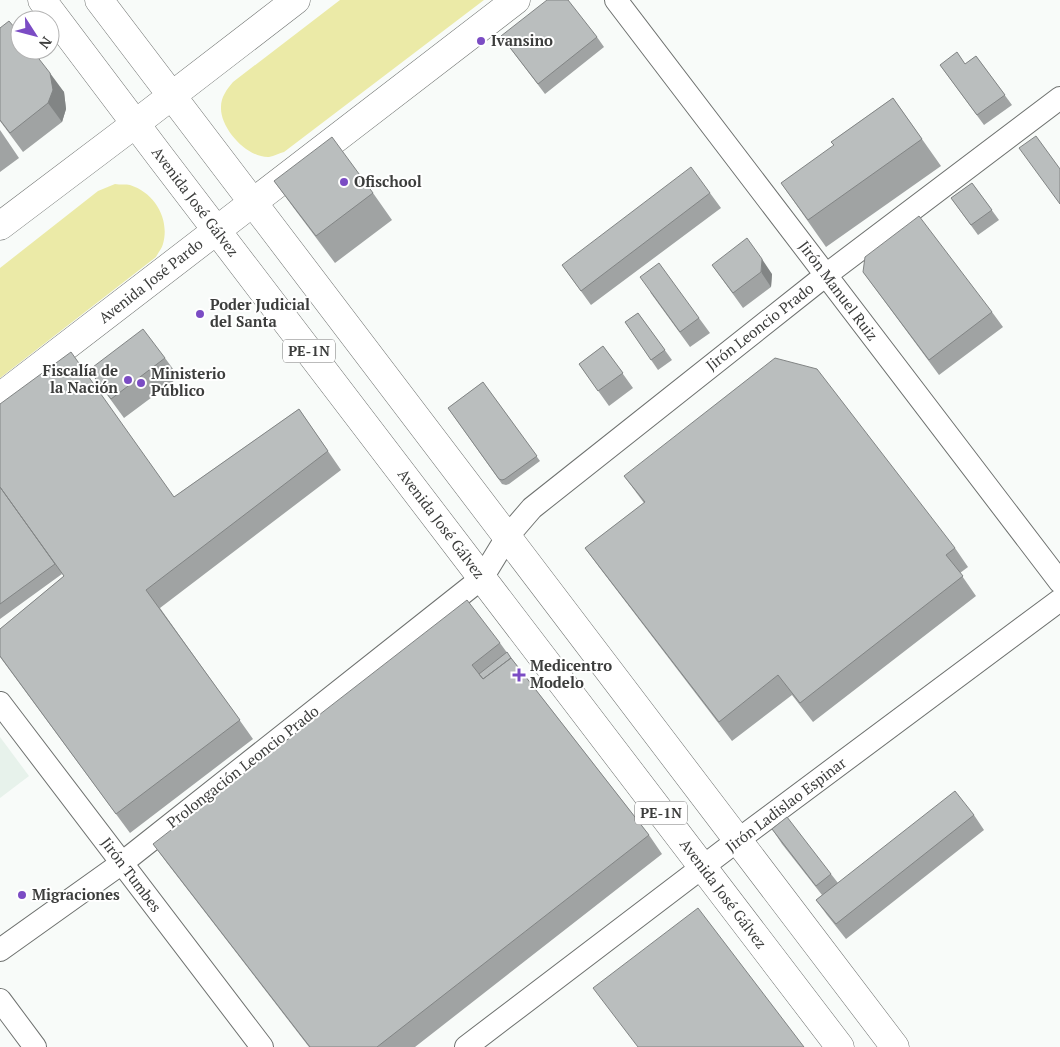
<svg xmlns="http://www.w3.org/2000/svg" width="1060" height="1047" font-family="'PT Serif',serif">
<rect width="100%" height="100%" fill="#f8fbf9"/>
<!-- built -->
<path fill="#e7f2eb" d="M0,737L29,776L0,798Z"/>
<!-- park -->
<path fill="#ebeaa7" d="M340,0H484L284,152C280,153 274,156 269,157C247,158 220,128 221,107C221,97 227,89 233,82Z
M115,184C120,185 126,184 130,185C155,193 170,219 163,244C162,248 158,253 156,257L0,378V268L98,191Z"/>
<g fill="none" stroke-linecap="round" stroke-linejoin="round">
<!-- street casing -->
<g stroke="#6e716f" stroke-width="24">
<path id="street" d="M616,0L1060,582
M0,703L262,1047
M0,950L122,863L482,578L507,537L532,508L826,275L1060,98
M0,1000L35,1047
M466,1047L738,840L1060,600"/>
</g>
<!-- primary casing -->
<g stroke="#6e716f" stroke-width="29">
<path id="primary" d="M42,0L159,155L840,1047
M99,0L895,1047
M0,226L135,124L296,0
M0,397L516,0"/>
</g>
<!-- street -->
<use href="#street" stroke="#fff" stroke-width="22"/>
<!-- primary -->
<use href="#primary" stroke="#fff" stroke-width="28"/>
</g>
<!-- wall -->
<path fill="#a0a3a3" d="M0,28L64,92L66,109L62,122L23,152L0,121Z
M501,36L597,37L604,47L545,94Z
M976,56L1012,105L984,125L940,65L965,64Z
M893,98L941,166L826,247L781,183L834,146L831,142Z
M0,130L19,158L0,172Z
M274,181L373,193L392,220L335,263L293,207Z
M972,183L999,220L978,235L951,198Z
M710,193L721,208L591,305L562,265Z
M712,265L772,274L771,287L743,308Z
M863,272L992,312L1003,327L939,375Z
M650,292L699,318L710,333L690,347Z
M638,313L672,360L658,370L625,322Z
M603,346L633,388L609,406L579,364Z
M165,358L179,377L124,418L89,370Z
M483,382L540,461L509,484L506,485L502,484L448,408Z
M0,404L174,497L299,409L341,470L160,608L253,739L130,833L0,657V629L64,576L61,572L62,574L0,619Z
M624,476L955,548L968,567L960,573L976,596L813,722L792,695L732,741L599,567L585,548L644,503Z
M500,643L511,658L649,835L662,854L415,1047H309L167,863L153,844Z
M974,815L984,830L846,939L827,915L816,900L822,895L782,844L772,829L831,874L838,883Z"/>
<!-- shaded-wall -->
<path fill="#828585" d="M50,73L64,92L66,109L62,122L48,103Z
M762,259L772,274L771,287L761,272Z"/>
<!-- building -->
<path fill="#babebe" stroke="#828585" d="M547,0H568L597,37L538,84L501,36Z
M9,21L20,34V50H32L50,73L53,90L48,103L10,133L0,120V28Z
M957,52L965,64L976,56L1005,95L977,115L940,65Z
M893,98L922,139L808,220L781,183L834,145L831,142Z
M1036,136L1060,169V204L1019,148Z
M332,137L373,193L316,236L274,181Z
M691,167L710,193L581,291L562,265Z
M972,183L992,210L971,225L951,198Z
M919,216L992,312L929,360L863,272L865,257Z
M747,238L762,259L761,272L733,293L712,265Z
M659,263L699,318L680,332L640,277Z
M638,313L665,350L651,360L625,322Z
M143,329L165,358L111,399L89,370Z
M603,346L623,373L598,391L579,364Z
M71,352L174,497L299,409L328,451L146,590L240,720L116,814L0,656V629L64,576L0,487V404Z
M775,358L817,369L955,548L946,555L963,576L800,703L778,675L719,722L585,548L645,502L624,476Z
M483,382L537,456L505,479L502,480L499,479L448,408Z
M0,487L55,564L0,604Z
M467,600L500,643L472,665L483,679L511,658L649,835L377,1047H310L153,844Z
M507,652L511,658L483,679L479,674Z
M955,791L974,815L836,924L816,900Z
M787,817L831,874L816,886L772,829Z
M698,908L804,1047H638L593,988Z"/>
<!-- markers -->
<g fill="#7b4cc4" stroke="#fff" stroke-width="2">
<circle cx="481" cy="41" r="5"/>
<circle cx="344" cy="182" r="5"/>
<circle cx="200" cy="314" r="5"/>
<circle cx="128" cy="380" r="5"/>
<circle cx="141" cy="383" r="5"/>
<path d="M516.5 667.5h5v5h5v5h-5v5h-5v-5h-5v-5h5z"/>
<circle cx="22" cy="895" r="5"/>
</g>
<g text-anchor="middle" stroke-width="4" stroke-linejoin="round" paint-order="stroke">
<!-- shield labels -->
<g fill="#fff" stroke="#767776" stroke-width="1">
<rect x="283" y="339.5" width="52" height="23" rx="4"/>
<rect x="635" y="801.5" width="52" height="23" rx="4"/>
</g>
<g font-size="14" font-weight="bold" fill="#3c3d3c">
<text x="309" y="356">PE-1N</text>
<text x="661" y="818">PE-1N</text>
</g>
<!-- poi labels -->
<g font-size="15" font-weight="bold" fill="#3c3d3c" stroke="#fff" text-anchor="start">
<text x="491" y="46">Ivansino</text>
<text x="354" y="187">Ofischool</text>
<text x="210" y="310">Poder Judicial<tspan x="210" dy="17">del Santa</tspan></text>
<text x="118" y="376" text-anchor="end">Fiscalía de<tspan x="118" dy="17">la Nación</tspan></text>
<text x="151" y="379">Ministerio<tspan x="151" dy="17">Público</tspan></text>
<text x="530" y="671">Medicentro<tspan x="530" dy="17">Modelo</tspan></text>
<text x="32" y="900">Migraciones</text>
</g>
<!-- street labels -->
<g font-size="15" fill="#3c3d3c" stroke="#fff">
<text transform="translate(195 202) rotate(53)" y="5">Avenida José Gálvez</text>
<text transform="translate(151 281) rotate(-38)" y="5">Avenida José Pardo</text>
<text transform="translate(838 291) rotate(53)" y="5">Jirón Manuel Ruiz</text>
<text transform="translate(760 327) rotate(-38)" y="5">Jirón Leoncio Prado</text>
<text transform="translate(441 524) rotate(53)" y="5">Avenida José Gálvez</text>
<text transform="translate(243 767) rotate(-38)" y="5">Prolongación Leoncio Prado</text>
<text transform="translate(786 805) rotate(-37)" y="5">Jirón Ladislao Espinar</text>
<text transform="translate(131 875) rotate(53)" y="5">Jirón Tumbes</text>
<text transform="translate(723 894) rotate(53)" y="5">Avenida José Gálvez</text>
</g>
</g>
<!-- north arrow -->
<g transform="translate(35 35) rotate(126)"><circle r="24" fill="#ffffff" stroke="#b1b1b1"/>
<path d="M0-4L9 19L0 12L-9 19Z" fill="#7b4cc4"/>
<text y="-8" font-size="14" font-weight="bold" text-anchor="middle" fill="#3c3d3c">N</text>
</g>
</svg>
